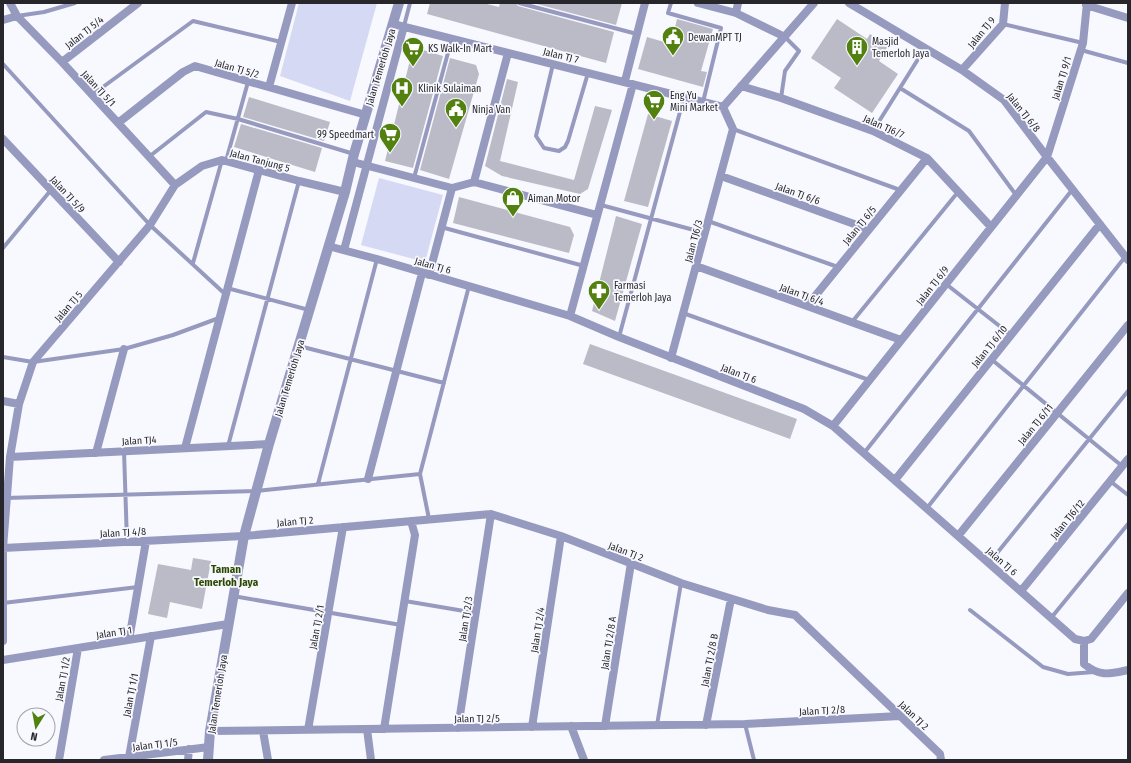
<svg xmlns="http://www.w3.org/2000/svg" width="1131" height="763" font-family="'Fira Sans Condensed',sans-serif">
<rect width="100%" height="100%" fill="#f8f8ff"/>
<!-- green -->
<path fill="#d6d9f4" d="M299,3H377L350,101L280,76Z
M379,178L443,195L425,262L361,245Z"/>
<!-- building -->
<path fill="#babbc6" d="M430,3H483L499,7L500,3H516L518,6L614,32L606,63L427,14Z
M533,3H622L616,25Z
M677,19L713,29L701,71L707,72L703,87L638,69L647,37L671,44Z
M837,19L867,39L870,34L888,46L879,61L898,74L872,113L834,88L841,78L811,58Z
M420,49L443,56L413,168L385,161L411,56Z
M450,58L476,65L479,74L449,179L420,170Z
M507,79L518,82L500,161L574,180L595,106L612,110L588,189L580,194L502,176L485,166Z
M249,97L330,122L324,141L243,117Z
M648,114L672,121L648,207L624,201Z
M241,124L322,148L315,172L234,147Z
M459,197L570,227L574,235L569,253L453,223Z
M616,216L642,224L615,321L592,311Z
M590,344L797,419L790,439L583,364Z
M193,558L211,561L202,609L170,602L167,618L148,614L158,564L191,570Z"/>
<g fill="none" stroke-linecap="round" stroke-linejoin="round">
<!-- service -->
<path stroke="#979abf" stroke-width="4" d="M519,3L637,34
M671,3L668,13L721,28L703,102
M17,16L44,12L75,3
M1003,24L1083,43
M404,26L410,3
M1081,50L1128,63
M3,64L150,225L225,294
M553,64L536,136L544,148L559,151L565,147L568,141L588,73
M900,88L969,131L1016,195
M92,95L193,21L281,42
M781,98L785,71L799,51L785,37
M733,129L900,190
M873,131L925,48
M150,156L206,112L238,119L354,154
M226,161L248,82
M414,178L452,38
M601,205L705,233
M708,221L838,267
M441,227L584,266
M3,248L51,190
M193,263L222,160
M946,284L1011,335
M227,288L309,310
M683,313L869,380
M852,322L958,192
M619,337L684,97
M299,346L444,383
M3,357L33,362L124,349L173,335L219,318
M991,359L1122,466
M228,446L299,181
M124,451L127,542
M864,453L1072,190
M420,474L469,286
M1110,481L1128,495
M318,484L377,259
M5,498L256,491L420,474L429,519
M927,508L1125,257
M989,563L1128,391
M233,596L401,625
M405,601L476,613
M3,603L138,587
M970,610L1043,667L1068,674L1094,672
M1051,618L1128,524
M745,724L754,760
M657,725L681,583"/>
<!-- minor -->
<path stroke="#979abf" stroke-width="8" d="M10,3L17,16L62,62L175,185
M698,3L736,13L785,37
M849,3L962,70L1004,100L1047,157L1128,260
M1086,5L1128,18
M736,13L738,3
M3,20L17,16
M393,24L723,107
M508,53L474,182L597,215
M62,62L138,3
M962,70L1003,24L1005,3
M625,81L645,3
M741,86L781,98L873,131L927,158L991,227
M269,87L292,3
M723,107L814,3
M118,123L183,72L195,66L366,115
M3,139L119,262
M353,162L452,188L429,275
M721,176L868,229
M452,188L474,182
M328,246L377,259L570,316L619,337L804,409L833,426L1075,639L1084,641L1091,639L1128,593
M344,250L404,26
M696,266L901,340
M807,306L927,158
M570,316L633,84
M671,358L733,129L723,107
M3,401L19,404
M833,426L1047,157L1083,43L1087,3
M185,448L259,170
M96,453L124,349
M10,457L269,444
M368,479L422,273
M895,480L1100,224
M958,536L1128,325
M3,548L244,536L491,514L561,536L681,583L768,610L795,615L940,754L941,760
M1021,591L1128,459
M129,640L146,541
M3,641V548L10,457L19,404L33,362L150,225L175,185L202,166L222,160L299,181L345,192
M1084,641V664C1100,677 1109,674 1128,670
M3,660L228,624
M706,725L731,599
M571,726L584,760
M605,726L631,563
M532,727L561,536
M458,728L491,514
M367,729L371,760
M384,729L415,535L411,521
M308,730L343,527
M210,731L745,724L900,716
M263,731L268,760
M129,757L151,636
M59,760L78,648
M104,760L209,747
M188,760L189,749"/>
<!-- tertiary -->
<path stroke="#979abf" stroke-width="10" d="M208,760L210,731L244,536L269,444L345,192L354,154L399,3"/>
</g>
<!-- icons -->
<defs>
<g id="civic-pin" transform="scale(1.15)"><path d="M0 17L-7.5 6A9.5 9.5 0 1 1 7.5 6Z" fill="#528110" stroke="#f8f8ff"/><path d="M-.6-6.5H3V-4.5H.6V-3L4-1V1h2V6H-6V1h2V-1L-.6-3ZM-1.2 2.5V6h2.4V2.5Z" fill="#fff"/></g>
<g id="building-pin" transform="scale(1.15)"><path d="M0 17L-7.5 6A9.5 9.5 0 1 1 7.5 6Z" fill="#528110" stroke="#f8f8ff"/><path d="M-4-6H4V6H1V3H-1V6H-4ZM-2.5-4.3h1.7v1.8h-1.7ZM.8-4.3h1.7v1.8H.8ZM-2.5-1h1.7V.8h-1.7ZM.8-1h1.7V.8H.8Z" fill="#fff"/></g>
<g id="supermarket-pin" transform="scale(1.15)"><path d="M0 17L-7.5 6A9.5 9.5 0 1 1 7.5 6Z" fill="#528110" stroke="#f8f8ff"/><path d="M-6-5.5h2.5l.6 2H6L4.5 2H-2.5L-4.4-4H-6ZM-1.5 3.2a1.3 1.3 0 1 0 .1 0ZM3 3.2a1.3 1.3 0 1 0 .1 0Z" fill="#fff"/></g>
<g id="hospital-pin" transform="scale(1.15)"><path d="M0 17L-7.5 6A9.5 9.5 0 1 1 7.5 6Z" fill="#528110" stroke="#f8f8ff"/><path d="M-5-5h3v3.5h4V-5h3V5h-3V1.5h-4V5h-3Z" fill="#fff"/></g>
<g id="shop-pin" transform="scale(1.15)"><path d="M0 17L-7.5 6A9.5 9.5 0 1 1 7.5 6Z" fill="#528110" stroke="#f8f8ff"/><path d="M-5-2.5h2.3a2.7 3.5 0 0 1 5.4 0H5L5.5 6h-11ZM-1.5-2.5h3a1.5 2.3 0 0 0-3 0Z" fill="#fff"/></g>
<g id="pharmacy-pin" transform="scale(1.15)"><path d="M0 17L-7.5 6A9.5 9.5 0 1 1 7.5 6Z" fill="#528110" stroke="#f8f8ff"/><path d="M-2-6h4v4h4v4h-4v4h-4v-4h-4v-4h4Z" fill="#fff"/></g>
</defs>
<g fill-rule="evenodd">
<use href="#civic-pin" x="673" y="37"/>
<use href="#building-pin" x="857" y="47"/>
<use href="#supermarket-pin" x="413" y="48"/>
<use href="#hospital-pin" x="402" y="88"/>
<use href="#supermarket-pin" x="654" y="101"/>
<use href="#civic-pin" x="456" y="109"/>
<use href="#supermarket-pin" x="390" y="134"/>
<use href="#shop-pin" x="513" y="198"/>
<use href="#pharmacy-pin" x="599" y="291"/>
</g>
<g text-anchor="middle" stroke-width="3.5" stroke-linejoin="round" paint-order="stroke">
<!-- street labels -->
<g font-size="10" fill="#27272b" stroke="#f8f8ff">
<text transform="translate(84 32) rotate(-38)" y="4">Jalan TJ 5/4</text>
<text transform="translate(981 32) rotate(-51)" y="4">Jalan TJ 9</text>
<text transform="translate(561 55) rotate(14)" y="4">Jalan TJ 7</text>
<text transform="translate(380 67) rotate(-73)" y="4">Jalan Temerloh Jaya</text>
<text transform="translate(237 68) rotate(16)" y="4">Jalan TJ 5/2</text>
<text transform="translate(1061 78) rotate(-73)" y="4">Jalan TJ 9/1</text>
<text transform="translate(99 88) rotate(47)" y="4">Jalan TJ 5/1</text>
<text transform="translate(1024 112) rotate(51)" y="4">Jalan TJ 6/8</text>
<text transform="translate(884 126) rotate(24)" y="4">Jalan TJ6/7</text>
<text transform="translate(260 160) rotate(15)" y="4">Jalan Tanjung 5</text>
<text transform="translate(798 193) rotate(20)" y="4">Jalan TJ 6/6</text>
<text transform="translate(68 194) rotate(47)" y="4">Jalan TJ 5/9</text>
<text transform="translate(859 225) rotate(-51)" y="4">Jalan TJ 6/5</text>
<text transform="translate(693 241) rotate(-75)" y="4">Jalan TJ6/3</text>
<text transform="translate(433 265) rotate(16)" y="4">Jalan TJ 6</text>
<text transform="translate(932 285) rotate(-52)" y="4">Jalan TJ 6/9</text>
<text transform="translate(802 294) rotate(20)" y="4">Jalan TJ 6/4</text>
<text transform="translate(68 306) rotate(-49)" y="4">Jalan TJ 5</text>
<text transform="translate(989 346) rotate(-51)" y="4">Jalan TJ 6/10</text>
<text transform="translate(739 373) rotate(21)" y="4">Jalan TJ 6</text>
<text transform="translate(289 378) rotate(-73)" y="4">Jalan Temerloh Jaya</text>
<text transform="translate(1035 424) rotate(-51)" y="4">Jalan TJ 6/11</text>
<text transform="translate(139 440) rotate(-3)" y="4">Jalan TJ4</text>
<text transform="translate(1067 519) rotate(-51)" y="4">Jalan TJ6/12</text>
<text transform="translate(295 521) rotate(-5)" y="4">Jalan TJ 2</text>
<text transform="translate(123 532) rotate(-3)" y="4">Jalan TJ 4/8</text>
<text transform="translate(626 551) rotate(21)" y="4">Jalan TJ 2</text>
<text transform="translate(1002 561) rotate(41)" y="4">Jalan TJ 6</text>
<text transform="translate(465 619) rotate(-81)" y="4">Jalan TJ 2/3</text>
<text transform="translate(316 627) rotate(-80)" y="4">Jalan TJ 2/1</text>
<text transform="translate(537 630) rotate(-81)" y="4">Jalan TJ 2/4</text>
<text transform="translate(114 632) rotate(-9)" y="4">Jalan TJ 1</text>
<text transform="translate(608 643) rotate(-81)" y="4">Jalan TJ 2/8 A</text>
<text transform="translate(709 660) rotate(-79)" y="4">Jalan TJ 2/8 B</text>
<text transform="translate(62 679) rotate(-80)" y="4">Jalan TJ 1/2</text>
<text transform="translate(217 694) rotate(-81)" y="4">Jalan Temerloh Jaya</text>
<text transform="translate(130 695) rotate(-79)" y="4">Jalan TJ 1/1</text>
<text transform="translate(822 710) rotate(-3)" y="4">Jalan TJ 2/8</text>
<text transform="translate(914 715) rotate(44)" y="4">Jalan TJ 2</text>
<text transform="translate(477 718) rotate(-1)" y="4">Jalan TJ 2/5</text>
<text transform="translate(155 744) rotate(-7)" y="4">Jalan TJ 1/5</text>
</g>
<!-- poi labels -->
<g font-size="10" fill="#27272b" stroke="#f8f8ff" text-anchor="start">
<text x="688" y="41">DewanMPT TJ</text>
<text x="872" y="45">Masjid<tspan x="872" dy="12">Temerloh Jaya</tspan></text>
<text x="428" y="52">KS Walk-In Mart</text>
<text x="418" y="92">Klinik Sulaiman</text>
<text x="670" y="99">Eng Yu<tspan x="670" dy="12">Mini Market</tspan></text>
<text x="472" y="113">Ninja Van</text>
<text x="374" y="138" text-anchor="end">99 Speedmart</text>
<text x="528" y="202">Aiman Motor</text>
<text x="614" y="289">Farmasi<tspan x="614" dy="12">Temerloh Jaya</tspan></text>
</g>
<!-- neighbourhood labels -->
<g font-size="11" font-weight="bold" fill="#2b4901" stroke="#f8f8ff">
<text x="226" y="573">Taman<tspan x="226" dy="13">Temerloh Jaya</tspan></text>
</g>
</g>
<!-- border -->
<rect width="1131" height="763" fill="none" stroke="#27272b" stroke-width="8"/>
<!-- north arrow -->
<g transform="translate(36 727) rotate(191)"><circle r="19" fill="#f8f8ff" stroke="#a4a4aa"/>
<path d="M0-3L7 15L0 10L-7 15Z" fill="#528110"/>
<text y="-6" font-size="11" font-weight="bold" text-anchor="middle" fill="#27272b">N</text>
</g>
</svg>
